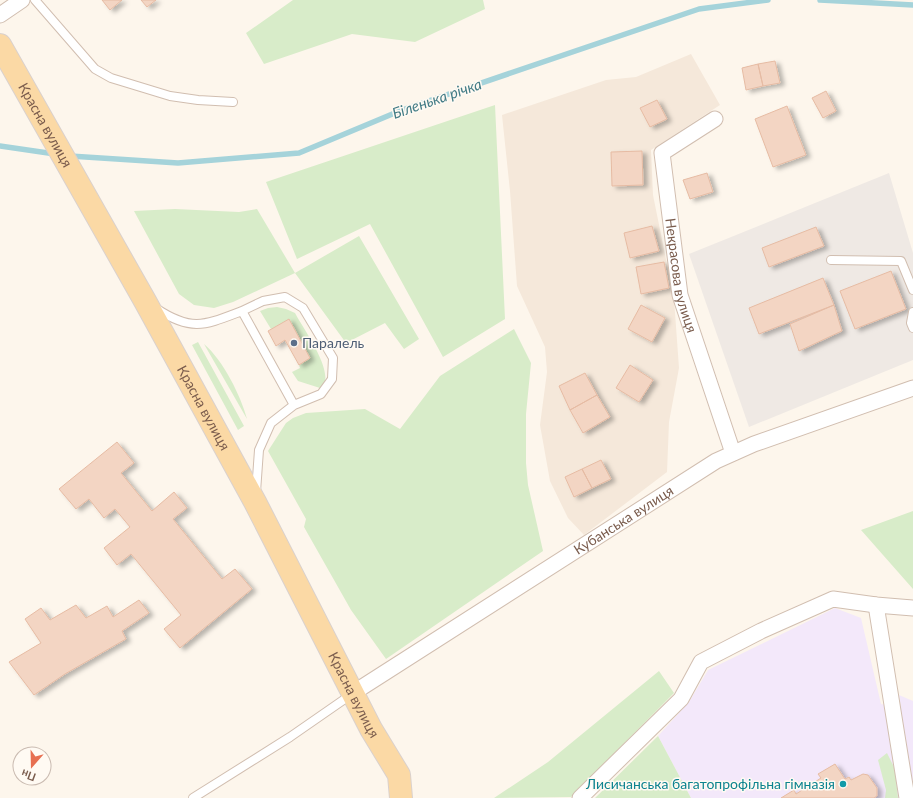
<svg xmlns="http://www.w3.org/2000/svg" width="913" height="798" font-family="Lato,sans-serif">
<defs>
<filter id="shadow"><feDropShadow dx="4.5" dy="2.5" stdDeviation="2" flood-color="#0004"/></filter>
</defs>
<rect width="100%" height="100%" fill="#fdf6ec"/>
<!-- residential -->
<path fill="#f5e8da" d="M691,54L720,105L651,150L653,195L674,299L679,368L669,422L667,472L584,535L568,518L550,481L540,425L547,372L545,347L517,286L510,191L502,115L606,80L636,77Z"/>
<!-- industrial -->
<path fill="#efe9e4" d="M889,173L913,253V360L749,427L689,254Z"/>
<!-- education -->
<path fill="#f3e8fa" d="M835,608L861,618L881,704L901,708L899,695L913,701V798H691L658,736L689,702L708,670Z"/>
<!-- green -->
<path fill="#d8ecc9" d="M293,0H483L485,9L415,42L352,34L264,64L246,33Z
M495,105L505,319L443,357L370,224L297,259L266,182Z
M175,209L239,212L257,209L295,273L359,236L419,339L404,349L385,323L346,343L295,273L233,302L214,308L194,305L179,294L134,211Z
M277,307L286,309L295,313C302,327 339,377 320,388L298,381L292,372L300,368L299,365L310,358L289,320L271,329L260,311L268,308Z
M514,329L531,363L526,414V463L528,485L543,551L386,659L351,610L304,527L306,519L268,451L286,423L293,418L306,413L365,409L400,429L440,376Z
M198,342L244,426L238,430L192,345Z
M204,344C223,360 241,396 247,419Z
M913,511V589L861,530Z
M659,671L674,693L571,797L494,798L548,762Z
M658,736L691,798H595Z
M887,753L895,769L898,798H885L886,790L878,760Z"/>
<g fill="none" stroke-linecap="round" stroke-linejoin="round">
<!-- stream -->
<path stroke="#a5d3da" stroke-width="5.5" d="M820,0L913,5
M0,146L55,154
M70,156L178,163L299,153L402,110L699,9L768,0"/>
</g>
<!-- building -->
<path fill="#f3d5c3" stroke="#e6bba3" filter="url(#shadow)" d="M102,0H122L110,10Z
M141,0H156L147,7Z
M775,61L780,83L763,86L758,64Z
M758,64L763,86L746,90L742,68Z
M826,91L836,111L823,118L812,98Z
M657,100L667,119L650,127L640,108Z
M787,106L806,155L773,167L755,119Z
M642,151L643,185L612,186L611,152Z
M707,173L713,192L690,199L683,180Z
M652,226L659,251L630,258L624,233Z
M816,227L824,246L769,267L762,248Z
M664,262L669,288L641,294L636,267Z
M891,271L906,309L855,329L840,291Z
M823,278L834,305L759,334L749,308Z
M641,305L665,318L652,342L628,329Z
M834,305L842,331L799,351L790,324Z
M289,319L310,358L299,365L285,340L276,346L268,331Z
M630,365L653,380L639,402L616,388Z
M585,373L597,395L570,410L559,386Z
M597,395L610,417L583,433L570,410Z
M117,442L134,463L121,473L152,511L174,492L187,508L173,519L222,579L235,569L252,589L180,648L164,629L181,615L131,554L117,565L104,548L130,527L115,509L104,518L89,499L76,509L59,489Z
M601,460L611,479L592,488L582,469Z
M582,469L592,488L574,497L565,477Z
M139,600L149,613L122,631L126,639L65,674L34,695L9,662L41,643L25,619L41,608L50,620L76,605L86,618L107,606L113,617Z
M835,764L845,779L849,777L851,780L863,774L868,775L877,788V796L874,798H781L794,790L796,794L821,778L818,774Z"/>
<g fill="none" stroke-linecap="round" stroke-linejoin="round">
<!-- service casing -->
<g stroke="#d1beb0" stroke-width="10">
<path id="service" d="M35,0L95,69L111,78L170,96L198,100L233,102
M831,260L901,261L913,290
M157,309C192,332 205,325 242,311L294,405L271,423L259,450L256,492
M242,311L263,301L285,297L303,308L333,358L332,379L321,394L294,405
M913,312L911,323L913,328
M193,798L290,737L352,694"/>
</g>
<!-- minor casing -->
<g stroke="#d1beb0" stroke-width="17">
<g id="minor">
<path d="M0,15L22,0"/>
<path id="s1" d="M715,119L662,153L680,295L733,453"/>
<path d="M876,605L907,798"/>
<path id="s2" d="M353,693L716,461L754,444L913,388"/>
<path d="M580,798L681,699L701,662L761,631L833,599L876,605L913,608"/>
</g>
</g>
<!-- primary casing -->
<g stroke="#dad1cd" stroke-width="24">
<g id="primary">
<path id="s3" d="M0,45L145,301L255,502L371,729L399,775L401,798"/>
</g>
</g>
<!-- service -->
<use href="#service" stroke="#fff" stroke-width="8"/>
<!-- minor -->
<use href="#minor" stroke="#fff" stroke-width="15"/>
<!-- primary -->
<use href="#primary" stroke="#fbd9a5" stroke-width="22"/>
</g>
<!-- markers -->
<circle fill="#5c6f8a" stroke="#fffaf3" stroke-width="1.5" cx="294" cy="343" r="4"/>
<circle fill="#0f9aa8" stroke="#fffaf3" stroke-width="1.5" cx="843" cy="784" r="4"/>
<g text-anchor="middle" stroke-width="3" stroke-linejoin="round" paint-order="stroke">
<!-- street labels -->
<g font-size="14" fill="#7a5c4d" stroke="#fffaf3">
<text dy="5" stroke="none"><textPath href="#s3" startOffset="92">Красна вулиця</textPath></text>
<text dy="5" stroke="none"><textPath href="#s1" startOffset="187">Некрасова вулиця</textPath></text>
<text dy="5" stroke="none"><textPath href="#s3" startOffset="416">Красна вулиця</textPath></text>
<text dy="5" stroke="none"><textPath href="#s2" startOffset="321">Кубанська вулиця</textPath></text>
<text dy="5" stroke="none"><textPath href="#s3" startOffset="740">Красна вулиця</textPath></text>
</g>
<!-- service labels -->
<g font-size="14" fill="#4e5e75" stroke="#fffaf3" text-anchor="start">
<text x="302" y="348">Паралель</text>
</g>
<!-- culture labels -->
<g font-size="14" fill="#0d838f" stroke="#fffaf3" text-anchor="end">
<text x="835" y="789">Лисичанська багатопрофільна гімназія</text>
</g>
<!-- water labels -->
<g font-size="15" font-style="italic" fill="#437c86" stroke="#fffaf3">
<text transform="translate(437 99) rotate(-19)" y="5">Біленька річка</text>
</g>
</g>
<!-- north arrow -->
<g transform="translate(32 766) rotate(200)"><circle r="19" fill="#fffaf3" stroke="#cabbb1"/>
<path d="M0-3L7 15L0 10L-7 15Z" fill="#e76f51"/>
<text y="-6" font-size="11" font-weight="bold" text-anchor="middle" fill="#7a5c4d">Пн</text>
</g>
</svg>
